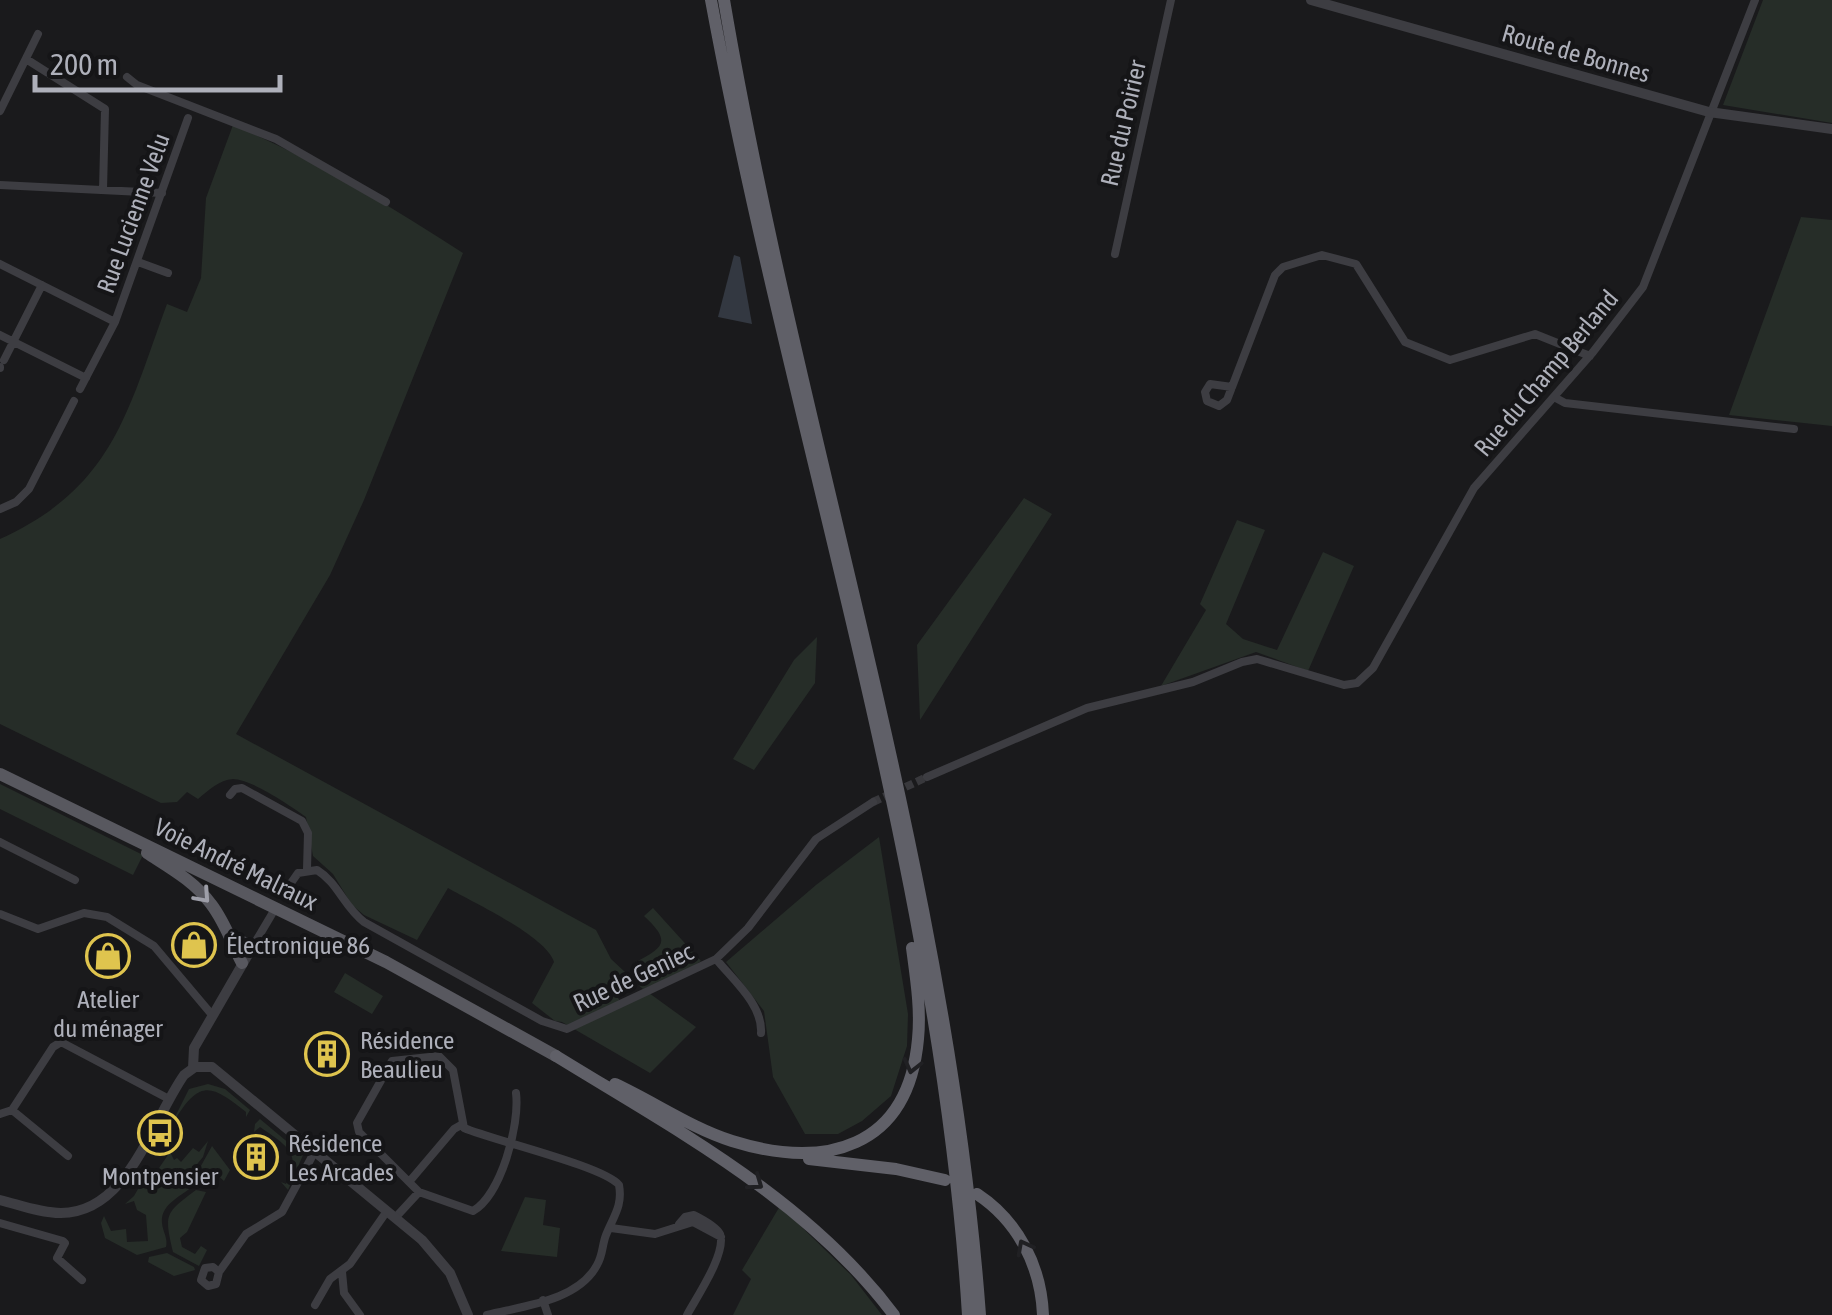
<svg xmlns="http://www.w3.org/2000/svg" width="1832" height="1315" font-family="'Asap Condensed',sans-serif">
<rect width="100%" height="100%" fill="#1a1a1c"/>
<!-- green -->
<path fill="#262d28" d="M1763,0H1832V123L1723,105Z
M233,125C314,159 389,205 463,253L364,500L330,575L236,734L596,930L611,959L625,972L618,998L621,1003L649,993L696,1027L650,1073L562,1022L555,1021L532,1003L554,962C546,936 474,903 448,888L417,940L364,915L352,905L333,874L313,856L306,817C291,806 251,779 233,779C219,780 209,790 198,799L187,792L177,802L161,803L0,724V539C114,487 127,412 167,304L187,312L201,278L206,198Z
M1801,217L1832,220V426L1729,415Z
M1024,498L1052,514L920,720L917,645Z
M1237,520L1265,530L1226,624L1243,639L1277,650L1323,552L1354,566L1308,671L1256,652L1161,686L1206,610L1200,604Z
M817,637L815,683L754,770L733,759L794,660Z
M0,784L143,855L133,875L0,809Z
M879,837L908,1014L907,1046L891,1096L862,1121L838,1134H805L773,1077L764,1011L726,962L816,885Z
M653,908L701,961L687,971L643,989L632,980L630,972L634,963C664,947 672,942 644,916Z
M345,973L383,996L372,1014L334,992Z
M208,1084L225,1089L250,1110L246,1117V1112C213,1086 201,1078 176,1118L180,1121L175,1129H169L189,1089Z
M260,1119L303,1155L288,1190L281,1182L286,1184C304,1153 284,1144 260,1127L254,1132L255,1124Z
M208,1141L203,1157L188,1175L172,1176L159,1168L170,1152L174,1160L177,1158L181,1162L193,1148L199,1152Z
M212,1146L230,1170L224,1181L213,1171H208L204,1177L197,1173Z
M149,1170L190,1181L193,1186C182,1196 160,1204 162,1223C163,1233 168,1237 166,1247L137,1255L105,1238L101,1223L104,1216L111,1231L126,1229L127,1242L148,1241L146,1215L137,1210L134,1201L125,1204L134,1196Z
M196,1190L206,1192L187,1232L180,1238L182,1247L195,1254L201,1246L207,1250L199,1266L173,1252C164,1214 165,1213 196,1190Z
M525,1197L546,1200L543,1225L560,1228L557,1257L501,1251Z
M780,1206L851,1275L882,1315H733L751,1279L742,1270Z
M167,1253L194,1267L195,1270L174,1276L148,1262L149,1257Z"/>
<!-- water -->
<path fill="#333841" d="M734,255L740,257L752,324L718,317Z"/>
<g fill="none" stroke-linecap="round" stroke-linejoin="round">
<!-- minor-tunnel -->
<path stroke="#38383c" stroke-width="8" stroke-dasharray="8 4" stroke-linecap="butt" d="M873,802L927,777"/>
<!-- minor -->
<path stroke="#3d3d42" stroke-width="8" d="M26,59L105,109L103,190
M127,77L137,85L276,139L386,202
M0,111L38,34
M0,185L162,193
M1115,254L1171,0
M138,262L168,273
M0,264L115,322L80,389
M115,322L188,118
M0,335L86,378
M4,360L42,285
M0,368V367
M1232,387L1210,384L1205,392L1207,401L1219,406L1227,400L1275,275L1283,267L1322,255L1356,264L1405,342L1450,360L1535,334L1590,356
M1554,397L1565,403L1794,429
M0,509L16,502L29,489L74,401
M927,777L1087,708L1193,682L1242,662L1257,659L1344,685L1357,683L1373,668L1474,488L1593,352L1643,287L1755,0
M230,795L235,789L242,788L302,821L308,833L307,869
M0,842L75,880
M284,893L298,873L317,870C338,883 344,907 364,922L542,1021L567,1029L716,959L748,928L816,839L873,802
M0,914L38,929L84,913L107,917L154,946L213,1016
M253,946L272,914
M716,959C733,980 763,1005 761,1033
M12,1110L68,1156
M0,1114L12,1110L53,1047L61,1042L169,1099
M409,1182L454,1129L461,1125
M395,1218L419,1192
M0,1223L63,1241L65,1243L57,1258L82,1280
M679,1224L685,1217L694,1215C702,1219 716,1226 720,1234C727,1253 696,1298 687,1315
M611,1228L655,1234L693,1222L721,1237
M219,1272L213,1267L205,1268L201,1280L208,1286L216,1284L219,1272L246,1234L282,1212L315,1151
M342,1272L344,1293L360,1315
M543,1300L548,1315
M315,1305L330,1279L350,1264L387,1211
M487,1315C523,1306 578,1301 597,1265C603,1255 602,1245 606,1235C613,1217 623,1206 619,1185C603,1166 495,1141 464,1128L453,1070L439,1056L392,1061L357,1123L359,1132L419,1192L473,1211C501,1195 520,1125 516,1093"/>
<!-- tertiary -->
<path stroke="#3d3d42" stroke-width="10" d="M1311,0L1709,112L1832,129
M193,1068L194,1048L253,946
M0,1200C20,1205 40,1213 61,1213C128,1213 151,1122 184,1075L195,1067H212L422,1240L450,1273L468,1315"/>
<!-- primary -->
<path stroke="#58585f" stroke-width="12" d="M0,774L386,962L556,1056
M147,853C170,868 194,881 211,904C225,922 232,944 242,963
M231,938L253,946"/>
<!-- trunk -->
<path stroke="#606068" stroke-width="12" d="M711,0C792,438 940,868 968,1315
M724,0C799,441 947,867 980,1315
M556,1056C676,1130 807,1199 894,1315
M615,1084C654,1102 691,1128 732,1141C825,1170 908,1149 918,1039C921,1009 916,978 912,948
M809,1159L896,1169L945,1180
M977,1194C1018,1221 1041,1266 1043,1315"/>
</g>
<!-- one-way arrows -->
<defs><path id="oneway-chevron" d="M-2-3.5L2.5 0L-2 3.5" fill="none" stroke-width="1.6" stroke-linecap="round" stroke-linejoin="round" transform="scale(2.5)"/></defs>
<use stroke="#9d9ea8" href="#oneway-chevron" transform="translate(203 896) rotate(48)"/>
<g stroke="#202023">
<use href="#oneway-chevron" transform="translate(912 1066) rotate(104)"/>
<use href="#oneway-chevron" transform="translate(756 1183) rotate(36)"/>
<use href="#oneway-chevron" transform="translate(1024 1247) rotate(-118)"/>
</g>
<!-- icons -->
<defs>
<g id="shop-ring" transform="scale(2.25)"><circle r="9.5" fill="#151517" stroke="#dfc44e" stroke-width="1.5"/><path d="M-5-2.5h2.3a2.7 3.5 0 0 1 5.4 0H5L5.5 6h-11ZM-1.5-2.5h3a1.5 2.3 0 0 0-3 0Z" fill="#dfc44e"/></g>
<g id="building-ring" transform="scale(2.25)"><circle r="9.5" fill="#151517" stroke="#dfc44e" stroke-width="1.5"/><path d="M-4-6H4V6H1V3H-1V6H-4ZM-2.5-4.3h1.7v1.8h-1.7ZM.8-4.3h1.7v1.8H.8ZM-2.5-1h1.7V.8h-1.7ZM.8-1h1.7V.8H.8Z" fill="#dfc44e"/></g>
<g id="bus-ring" transform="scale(2.25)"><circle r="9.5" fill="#151517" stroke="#dfc44e" stroke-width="1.5"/><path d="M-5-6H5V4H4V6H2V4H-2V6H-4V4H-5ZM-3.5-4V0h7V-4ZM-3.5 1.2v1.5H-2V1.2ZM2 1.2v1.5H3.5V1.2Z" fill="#dfc44e"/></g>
</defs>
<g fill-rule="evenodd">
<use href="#shop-ring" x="194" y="945"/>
<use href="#shop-ring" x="108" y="956"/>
<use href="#building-ring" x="327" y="1054"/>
<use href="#bus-ring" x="160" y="1133"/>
<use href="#building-ring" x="256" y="1157"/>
</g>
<g text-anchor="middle" stroke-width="8" stroke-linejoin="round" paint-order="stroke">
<!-- street labels -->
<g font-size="25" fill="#aeb0ba" stroke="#151517">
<text transform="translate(1576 53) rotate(16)" y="9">Route de Bonnes</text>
<text transform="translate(1123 123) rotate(-77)" y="9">Rue du Poirier</text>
<text transform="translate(133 213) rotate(-70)" y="9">Rue Lucienne Velu</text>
<text transform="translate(1546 373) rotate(-50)" y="9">Rue du Champ Berland</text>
<text transform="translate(236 864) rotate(26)" y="9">Voie André Malraux</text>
<text transform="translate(633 977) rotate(-25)" y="9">Rue de Geniec</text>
</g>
<!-- poi labels -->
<g font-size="25" fill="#aeb0ba" stroke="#151517" text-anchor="start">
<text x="226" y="954">Électronique 86</text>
<text x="108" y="1008" text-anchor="middle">Atelier<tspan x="108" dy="29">du ménager</tspan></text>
<text x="360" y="1049">Résidence<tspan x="360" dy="29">Beaulieu</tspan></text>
<text x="288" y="1152">Résidence<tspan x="288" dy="29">Les Arcades</tspan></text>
<text x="160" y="1185" text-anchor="middle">Montpensier</text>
</g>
</g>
<!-- scale -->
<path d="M35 75v15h245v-15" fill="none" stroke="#aeb0ba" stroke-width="5"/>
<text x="50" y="75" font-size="30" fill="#aeb0ba" stroke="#151517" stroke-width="8" paint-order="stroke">200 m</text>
</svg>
